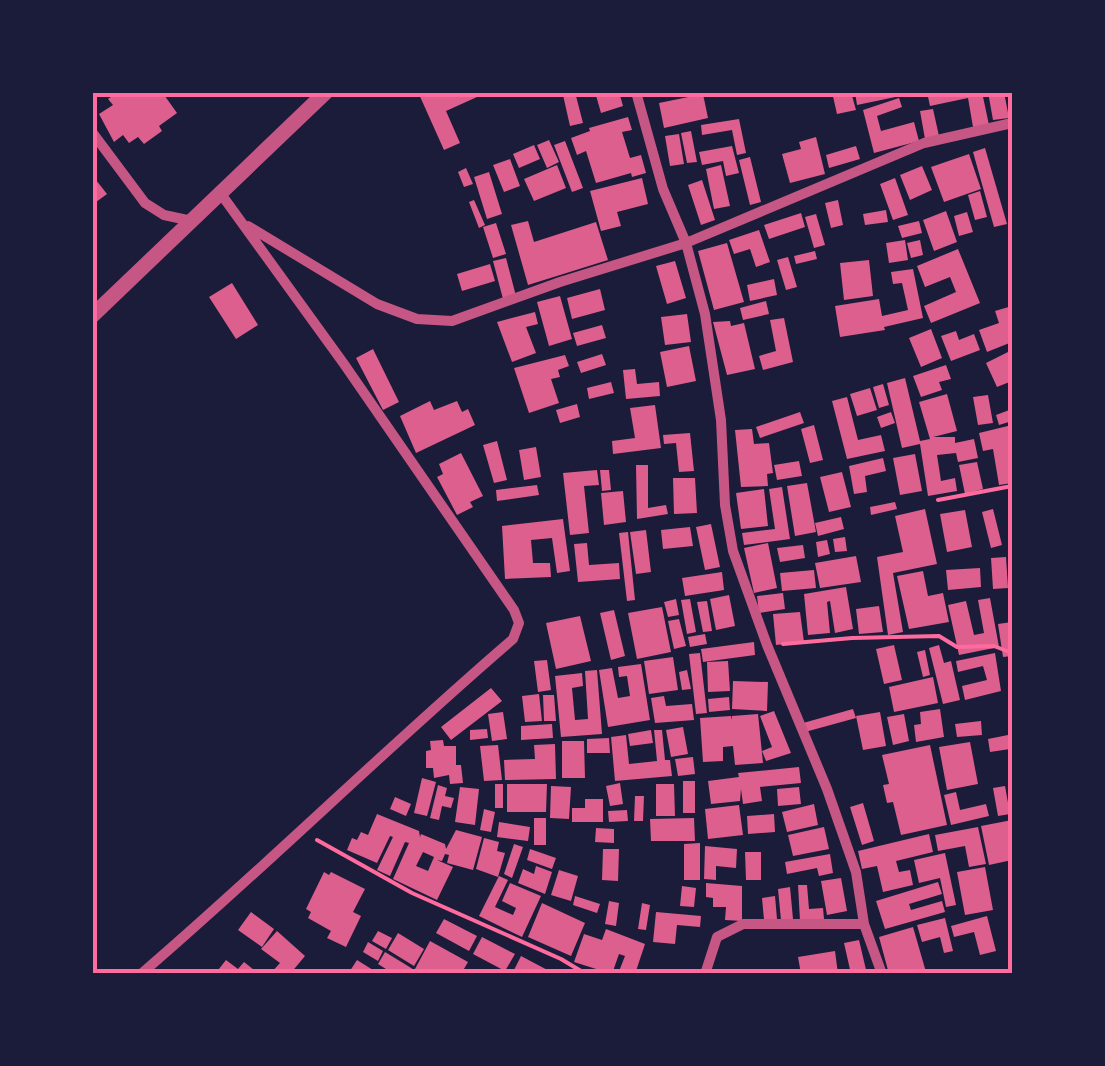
<svg xmlns="http://www.w3.org/2000/svg" width="1105" height="1066" font-family="'Archivo Narrow',sans-serif">
<rect width="100%" height="100%" fill="#1b1b3a"/>
<!-- building -->
<path fill="#dd5f8e" fill-rule="evenodd" d="M118,92H162L177,113L159,126L162,131L144,144L138,137L129,143L123,135L114,142L99,114L113,105L108,99Z
M418,92H475L477,97L446,111L460,143L444,150Z
M575,92L583,123L570,126L563,95Z
M595,92H619L623,106L601,113Z
M832,92H851L856,110L837,114Z
M855,92H910V94L857,105Z
M927,92H982L989,125L973,127L968,98L930,106Z
M988,92H1004L1009,118L993,120Z
M703,94L708,118L664,128L659,103Z
M899,98L902,107L877,116L881,131L914,122L919,141L874,153L863,110Z
M933,109L939,136L925,139L920,111Z
M628,117L632,130L622,132L630,158L641,155L646,173L632,177L631,173L596,183L586,151L577,155L571,138L590,131L589,128Z
M739,119L746,153L737,155L732,130L702,135L701,125Z
M691,131L697,162L687,163L681,133Z
M679,134L684,164L670,166L665,136Z
M816,137L825,174L790,183L782,154L801,149L799,142Z
M549,140L559,162L547,168L537,145Z
M565,141L583,188L572,192L554,145Z
M534,145L540,159L519,168L513,154Z
M732,146L739,173L726,176L723,161L702,165L699,152Z
M856,146L860,159L829,168L826,155Z
M985,148L1007,224L994,227L973,152Z
M969,154L981,189L944,202L931,167Z
M750,157L761,202L750,205L739,160Z
M510,159L520,186L504,192L493,165Z
M557,165L566,188L534,201L524,179Z
M721,165L730,206L714,209L706,169Z
M922,166L932,190L910,200L900,175Z
M466,168L473,184L464,187L458,172Z
M489,172L502,214L487,219L474,177Z
M642,178L648,204L617,212L621,226L601,231L590,191Z
M895,178L908,215L893,220L880,184Z
M96,180L107,194L92,205V183Z
M702,180L715,220L701,225L688,185Z
M980,191L987,217L975,220L968,195Z
M474,200L485,225L479,228L469,202Z
M838,200L843,225L831,228L825,203Z
M886,210L888,222L865,225L863,214Z
M946,211L957,242L934,251L923,220Z
M967,212L973,232L959,236L954,216Z
M801,213L805,227L769,239L764,225Z
M816,214L825,245L814,248L805,217Z
M528,221L534,242L596,222L608,260L528,285L511,225Z
M919,221L922,233L902,238L898,226Z
M496,223L506,254L493,258L483,227Z
M759,230L770,262L756,267L750,249L734,254L729,240Z
M905,240L908,260L889,263L886,243Z
M920,240L923,255L911,258L907,243Z
M727,243L744,302L714,310L698,251Z
M958,249L980,303L931,323L924,306L956,292L950,277L925,287L917,266Z
M815,251L817,259L796,264L794,256Z
M788,257L797,287L786,290L777,260Z
M506,258L516,296L503,299L493,261Z
M869,260L873,296L844,300L840,263Z
M675,261L686,298L667,304L656,266Z
M490,264L495,281L462,291L457,274Z
M913,269L923,318L884,327L885,330L840,337L835,306L879,299L882,316L908,310L902,283L893,284L891,272Z
M774,279L777,295L750,301L747,285Z
M232,283L258,325L236,339L209,297Z
M600,289L605,310L572,319L567,298Z
M560,296L572,339L549,346L537,302Z
M766,301L769,314L743,320L740,308Z
M1012,306V342L987,352L979,330L999,323L995,311Z
M535,312L538,324L526,327L536,353L512,362L497,322Z
M687,314L691,342L665,345L661,317Z
M784,318L793,362L763,370L759,356L776,351L770,320Z
M730,321L731,326L744,323L755,369L727,375L713,322Z
M602,325L606,338L577,346L573,333Z
M931,329L942,358L921,367L909,338Z
M956,331L959,340L974,334L980,350L951,361L941,336Z
M689,346L696,381L667,387L660,352Z
M373,349L399,402L383,410L356,358Z
M1012,350V381L997,387L986,363Z
M602,354L606,365L581,373L577,362Z
M565,355L569,366L558,370L560,377L551,379L559,403L529,413L514,368Z
M946,365L951,379L939,382L942,390L921,397L913,376Z
M635,369L637,384L659,382L660,396L626,399L623,370Z
M905,378L920,441L930,439L919,402L947,394L957,431L933,437H955V443L974,439L978,458L958,462L956,453L937,455L941,481L955,478L957,491L928,496L920,444L902,448L887,383Z
M611,382L614,393L589,399L587,388Z
M883,384L889,405L879,408L873,387Z
M870,388L877,410L857,416L850,394Z
M988,395L993,423L978,425L973,397Z
M847,397L858,440L881,435L885,451L847,459L832,401Z
M430,401L434,410L457,401L462,412L468,409L475,425L416,453L400,416Z
M577,404L580,417L560,423L556,410Z
M655,405L661,448L613,454L612,441L635,438L630,408Z
M1012,409V421L999,425L996,415Z
M800,412L804,423L760,438L756,427Z
M891,412L895,423L881,428L877,417Z
M814,425L823,460L810,463L801,429Z
M1012,425V483L999,485L993,449L983,451L979,433Z
M752,429L754,444L769,443L773,473L767,474L768,486L741,487L735,430Z
M690,433L694,471L679,472L676,443L664,444L663,435Z
M497,441L507,480L494,483L483,445Z
M536,447L541,477L524,480L519,450Z
M461,453L483,496L470,502L473,507L457,515L437,477L443,474L439,464Z
M915,454L922,491L900,495L893,458Z
M883,458L886,471L865,476L867,492L854,494L849,466Z
M799,461L802,476L777,480L774,465Z
M977,462L983,489L965,494L959,465Z
M636,465H648V508L666,505L668,514L637,519Z
M597,470L599,485L584,486L589,533L570,535L563,473Z
M600,470H609L611,490L602,491Z
M842,472L851,507L829,512L820,477Z
M673,478H695L697,513L674,514Z
M807,483L816,532L795,536L787,486Z
M537,485L539,495L497,501L496,490Z
M782,487L790,539L744,545L742,533L775,529L769,489Z
M764,489L768,526L741,529L736,493Z
M623,491L626,522L604,525L601,493Z
M895,502L897,509L871,515L870,507Z
M925,509L937,564L893,573L903,632L888,635L877,557L903,552L895,516Z
M993,509L1002,545L991,548L982,512Z
M965,510L972,547L947,552L940,514Z
M841,517L844,529L818,536L815,523Z
M563,519L570,571L557,573L552,538L531,540L533,563H550L551,577L505,579L502,526Z
M711,524L720,567L705,570L696,527Z
M690,527L693,546L663,549L661,530Z
M646,530L651,572L636,574L630,532Z
M628,532L635,600L627,601L619,533Z
M845,537L847,551L835,552L833,539Z
M827,540L830,554L818,557L816,542Z
M587,543L589,565L619,563L620,579L578,582L574,544Z
M768,543L777,588L754,593L744,548Z
M803,545L805,558L780,562L777,548Z
M856,556L861,582L820,588L815,563Z
M1006,557L1008,588L993,589L991,558Z
M980,568L981,587L948,590L946,570Z
M814,570L816,588L782,591L780,573Z
M923,571L928,596L943,593L949,622L909,629L897,576Z
M722,572L724,590L685,596L682,578Z
M846,587L853,629L835,633L830,601L827,602L830,633L808,635L804,594Z
M783,593L785,609L759,613L757,596Z
M729,595L735,626L716,630L710,599Z
M990,598L999,647L959,655L948,605L966,601L974,635L984,633L978,600Z
M676,599L679,615L668,617L664,602Z
M690,599L696,632L687,634L681,600Z
M707,601L712,631L703,632L697,602Z
M879,606L883,632L859,634L856,609Z
M662,607L671,652L637,659L628,613Z
M614,610L625,656L611,660L600,613Z
M800,612L804,642L776,645L773,614Z
M580,616L591,661L556,669L546,623Z
M679,619L686,646L674,649L668,621Z
M1012,622V656L1003,657L998,624Z
M705,634L707,644L690,647L688,637Z
M754,642L755,655L703,662L701,649Z
M894,645L902,680L884,684L876,649Z
M939,645L944,663L951,661L960,700L943,704L929,648Z
M925,650L930,675L923,677L917,652Z
M700,653L707,713L696,714L689,654Z
M995,653L1001,691L965,700L962,686L987,680L983,666L958,672L956,661Z
M673,657L678,690L649,694L644,661Z
M547,660L551,690L538,692L534,661Z
M728,661L730,691L708,692L707,662Z
M641,664L650,720L608,727L599,670L612,668L618,698L630,696L627,676L619,677L618,667Z
M597,670L602,734L561,737L555,676L582,673L583,686L572,688L575,720L588,719L585,671Z
M687,670L691,689L682,690L679,672Z
M933,677L938,703L894,712L889,687Z
M733,681L768,682L767,711L732,709Z
M491,688L502,701L451,740L441,727Z
M539,694L542,721L525,722L522,696Z
M543,695H554L556,721H544Z
M664,696L666,706L692,704L694,720L655,723L651,698Z
M729,697L730,710L709,712L708,699Z
M853,709L856,718L805,732L803,723Z
M940,709L944,737L916,742L914,725L921,724L920,712Z
M774,711L791,753L766,761L762,751L772,747L760,716Z
M503,712L507,739L492,741L488,714Z
M880,712L886,746L863,750L856,716Z
M758,714L763,763L735,765L733,746L723,747V761L703,762L700,718L731,716L732,720V716Z
M904,714L909,741L893,745L887,717Z
M981,721L982,735L957,737L955,724Z
M552,724L553,738L521,740V726Z
M683,727L688,754L671,757L666,730Z
M487,729L488,738L470,740V730Z
M651,730L653,743L630,746L628,734Z
M654,730H662L665,760H670L672,776L615,781L611,737L626,735L629,764L657,761Z
M1008,735L1010,749L990,752L988,739Z
M609,738L610,753H587V739Z
M443,740L444,746H456V765H461L463,783L450,784L449,775L434,778L433,768H426V751L431,750L430,741Z
M562,741H584L585,778H562Z
M970,742L978,784L947,790L939,747Z
M555,744L556,779L505,780L504,760L535,759L534,745Z
M498,745L502,780L484,781L480,746Z
M930,745L947,825L901,835L893,802L887,803L883,785L889,784L882,755Z
M693,757L695,774L678,776L675,759Z
M799,767L801,783L760,787L762,801L743,804L741,789L740,801L711,804L708,781L739,777L738,773Z
M422,778L436,782L427,816L414,813Z
M683,781H695V813H683Z
M620,783L623,804L610,806L606,786Z
M495,784H503V808H495Z
M507,784H547L546,812H507Z
M656,784H674L675,816H656Z
M438,785L447,788L445,796L454,798L451,808L442,806L439,820L430,818Z
M551,786L571,787L569,819L550,818Z
M1005,786L1010,814L998,816L993,788Z
M460,787L479,789L475,825L455,822Z
M799,787L801,804L778,806L777,789Z
M956,792L960,810L986,804L989,816L951,825L944,795Z
M635,796H644L643,821H634Z
M395,797L411,804L406,816L390,809Z
M585,799H603V822H572V808H585Z
M863,803L874,841L862,845L850,807Z
M814,804L818,825L787,832L782,812Z
M739,805L743,835L708,839L705,809Z
M484,809L495,812L491,832L480,830Z
M627,810L628,821L609,822L608,811Z
M377,814L419,831L420,837L421,834L445,844L446,849L456,830L482,837L473,870L447,863L449,855L445,854L442,861L437,860L453,867L437,900L393,879L409,843L405,842L390,876L377,870L393,837L390,836L377,863L347,850L352,838L357,840L361,832L368,835ZM423,852L434,857L428,871L416,866Z
M774,814L775,832L748,834L747,816Z
M534,818H546V845H534Z
M694,818L695,841H651L650,819Z
M1012,820V860L989,865L981,826Z
M499,822L530,827L528,841L497,837Z
M824,827L829,849L793,856L788,835Z
M978,827L986,864L969,867L965,846L938,851L935,835Z
M596,828L614,829V843L595,842Z
M929,834L933,852L896,861L899,872L910,870L913,885L883,892L877,866L862,869L858,851Z
M484,838L499,842L497,851L505,853L498,877L476,869Z
M700,843V880H684V844Z
M514,844L523,847L512,878L504,874Z
M705,846L737,849L736,868L716,866V880L704,879Z
M530,849L556,858L552,869L527,860Z
M603,849H619L618,881L602,880Z
M745,852H761V880H746Z
M945,853L956,905L946,907L940,878L919,883L914,860Z
M830,854L833,873L819,876L817,868L787,874L785,862Z
M536,866L552,872L545,894L518,883L523,869L534,874Z
M985,867L993,910L965,915L957,872Z
M559,870L578,876L571,901L551,895Z
M324,872L329,875L331,872L365,889L353,912L361,916L346,947L327,938L331,931L308,918L311,912L306,909Z
M499,876L508,880L495,907L513,915L516,908L502,901L510,883L541,896L522,937L479,916Z
M841,878L847,911L827,915L821,881Z
M938,882L942,894L909,904L911,910L942,901L945,912L885,929L876,901Z
M706,883L742,886V921L725,920L726,907H713V898L706,897Z
M798,885H807L809,909L823,908L824,919L800,921Z
M682,886L696,888L694,907L680,906Z
M790,887L793,919L781,920L778,889Z
M575,896L600,904L597,913L573,905Z
M775,896L777,919L764,920L762,898Z
M609,901L619,903L616,926L605,924Z
M542,903L585,923L571,956L528,937Z
M642,903L650,905L646,930L638,929Z
M251,912L274,929L262,947L238,930Z
M656,912L701,916L700,927L677,925L675,944L653,942Z
M987,916L996,951L980,955L974,932L954,937L951,926Z
M945,918L953,951L944,953L940,937L922,942L917,925Z
M444,919L477,936L469,951L436,933Z
M913,927L926,972L889,974L879,937Z
M606,929L645,944L635,974H618L625,956L619,954L612,974L574,962L584,934L602,940Z
M277,931L305,956L290,974H270L280,963L261,949Z
M378,931L392,938L386,949L372,941Z
M398,933L424,949L414,966L388,950Z
M482,937L515,954L505,971L473,954Z
M859,940L867,974H851L844,943Z
M430,941L468,962L461,974H424L415,969Z
M368,942L383,951L378,961L363,952Z
M835,951L838,974H801L798,957Z
M385,952L408,966L420,974H394L378,964Z
M521,956L555,974H522L514,970Z
M226,960L238,969L244,962L259,974H215Z
M357,960L373,970L371,974H348Z"/>
<g fill="none" stroke-linecap="round" stroke-linejoin="round">
<!-- path -->
<path stroke="#ff6b9d" stroke-width="4" d="M938,500L1012,486
M783,644L852,638L939,636L957,647L994,646L1012,653
M317,840L412,893L561,959L586,974"/>
<!-- minor -->
<path stroke="#c65784" stroke-width="10" d="M636,92L663,189L686,243L705,314L721,420L725,505L733,551L767,645L827,789L856,872L864,924L882,974
M92,132L145,203L164,215L192,221
M248,226L377,304L417,319L452,321L560,282L686,243L924,143L1012,123
M141,974C268,865 386,748 513,639L519,623L514,610L344,364L221,194
M705,974L717,937L743,924H864"/>
<!-- tertiary -->
<path stroke="#c65784" stroke-width="15" d="M92,316L326,92"/>
</g>
<!-- border -->
<rect width="1105" height="1066" fill="none" stroke="#1b1b3a" stroke-width="190"/>
<rect x="95" y="95" width="915" height="876" fill="none" stroke="#ff6b9d" stroke-width="4"/>
</svg>
